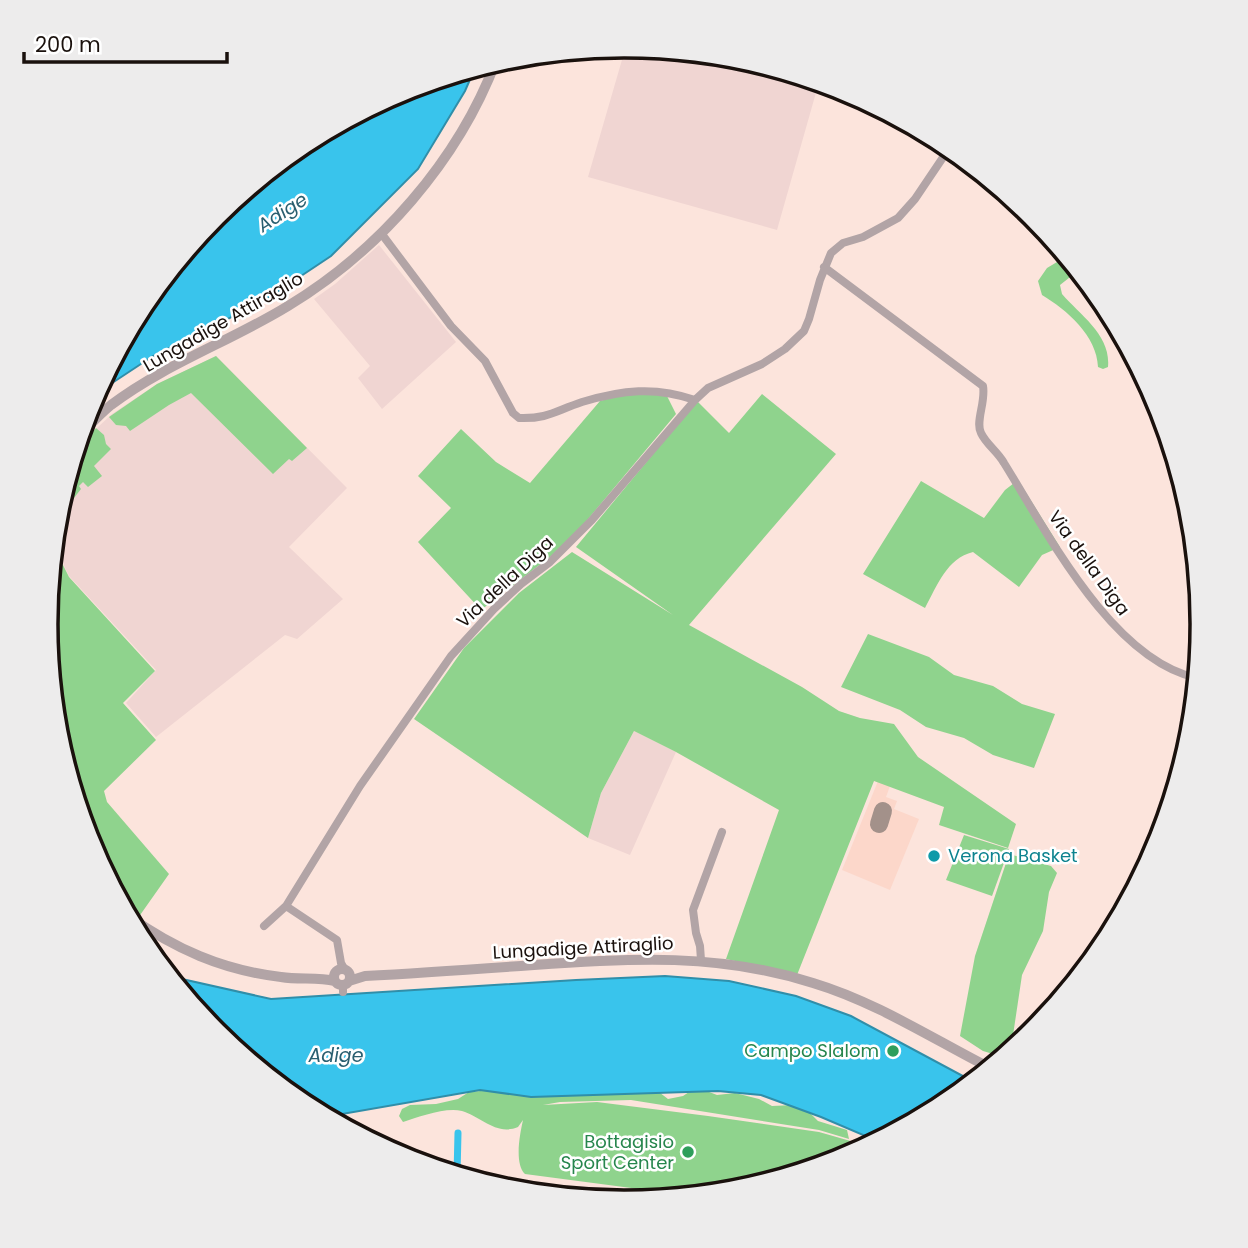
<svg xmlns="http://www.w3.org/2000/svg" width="1248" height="1248" font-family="Poppins,sans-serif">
<rect width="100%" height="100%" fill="#fce4dc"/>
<!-- built -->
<path fill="#fcd7ca" d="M878,781L890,786L886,797L897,801L894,809L919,819L890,890L842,870Z"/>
<!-- industrial -->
<path fill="#f0d5d2" d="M626,46L737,57L819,82L777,230L588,177Z
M379,245L456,342L382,409L358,378L370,366L314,299L335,284Z
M216,356L347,488L289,547L343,599L297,639L285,635L156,737L126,703L156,670L69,576L53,543L57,511L75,452L84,440L112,414L157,384Z
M634,731L676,752L630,855L588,838L601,793Z"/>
<!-- green -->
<path fill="#8fd38d" d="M311,138L239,205L198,235L215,215L240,198L239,195Z
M1057,262H1071L1079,270L1060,285L1062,294C1081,316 1111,335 1108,367L1103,369L1098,367C1097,336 1067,310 1042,295L1038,281L1047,268Z
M216,356L307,448L292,461L289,459L273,474L191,393L169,405L130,431L126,426L116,425L109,417L157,384Z
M631,392L667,396L676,414L568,543L481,610L418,542L451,508L418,476L461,429L496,462L530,483L600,401Z
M762,394L836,454L689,625L802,687L839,711L860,718L894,724L918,757L1016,824L1008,848L939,825L944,807L874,781L797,975L726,959L779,810L676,752L634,731L601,793L588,838L414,719L464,648L519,593L572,552L673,615L576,547L697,401L729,433Z
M96,428L104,435L106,444L111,449L94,466L102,476L88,487L83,482L79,486L81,489L56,521L57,511L75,452Z
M1018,480L1060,547L1042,555L1019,587L973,552C947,558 937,586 925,608L863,574L921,481L984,518L1005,490Z
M53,545L69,577L155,671L123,703L156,740L104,791L107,802L169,874L138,918L121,905L89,845L57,736L46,624Z
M868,634L929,657L954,675L993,686L1022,704L1055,714L1034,768L993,755L964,738L926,727L900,710L841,687Z
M964,835L1009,849L992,896L946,880Z
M1009,854L1051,866L1057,873L1049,892L1043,931L1022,975L1012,1042L1013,1049L1003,1057L983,1051L960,1036L975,956Z
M651,1086L668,1099L683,1096L692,1090H704L717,1095L735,1093L759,1099L772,1106L794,1105L809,1112L818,1121L847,1130L849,1139L819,1130L631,1100L560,1102L543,1105L597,1102L708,1116L819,1132L868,1146L845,1159L736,1191L692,1196L525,1174C514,1163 520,1134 523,1120L518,1127C496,1136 482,1117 462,1111C445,1107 419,1117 403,1122L399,1116L402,1109L410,1105L436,1104L458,1099L469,1092L503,1089L530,1097Z"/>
<!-- water -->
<path fill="#39c4ec" stroke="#308ea9" stroke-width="2" d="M475,68L465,91L418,169L331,256L262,302L153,356L94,395L143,302L203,230L256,192L324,131L403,89Z
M160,966L182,979L271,999L576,980L665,976L729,981L796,996L851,1016L974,1082L945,1105L877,1141L821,1117L761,1095L718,1091L531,1097L480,1090L325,1117L302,1105L215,1033Z
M478,1181L645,1200C597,1205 524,1195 478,1181Z"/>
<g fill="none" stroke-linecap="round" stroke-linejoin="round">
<!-- canal -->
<path stroke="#39c4ec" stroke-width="7" d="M457,1175L458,1133"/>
<!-- taxiway -->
<path stroke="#a3918a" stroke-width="18" d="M879,824L883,811"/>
<!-- minor -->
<path stroke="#b2a4a6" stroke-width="8" d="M381,233L451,326L485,361L513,413L519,418C548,419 555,411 582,402C622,390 655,386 695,400
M824,267L983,386C986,402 975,422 981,433C986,444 998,452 1004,463C1047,532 1112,660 1197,678
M264,926L286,906
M701,960L700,946L696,933L693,910L722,832
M345,970L341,963L337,940L286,906L360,786L451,656L494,609L521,584L550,562L592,520L695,400L708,388L762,364L785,349L804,331L809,319L820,280L831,253L843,243L863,237L898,218L915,199L950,147
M343,985V992"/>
<!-- tertiary -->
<path stroke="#b2a4a6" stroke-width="10" d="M80,435C90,425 100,414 111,405C165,364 231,341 288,306C379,251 458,161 496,61
M127,915C175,949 222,970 281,977C299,980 317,977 335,981
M334 977a8 8 0 1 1 16 0a8 8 0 1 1-16 0Z
M349,981L365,976C421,973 478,969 534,965C631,958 719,953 813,983C876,1002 933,1039 990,1068"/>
</g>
<!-- markers -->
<circle fill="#0f9aa8" stroke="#fff" stroke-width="2.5" cx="934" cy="856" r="7"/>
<g fill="#2e9e5b" stroke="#fff" stroke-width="2.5">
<circle cx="893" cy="1051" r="7"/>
<circle cx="688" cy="1152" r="7"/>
</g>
<g text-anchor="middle" stroke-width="5" stroke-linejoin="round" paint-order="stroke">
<!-- street labels -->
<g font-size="18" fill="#1a110d" stroke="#fff">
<text transform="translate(223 322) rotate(-30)" y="6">Lungadige Attiraglio</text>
<text transform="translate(1089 563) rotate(54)" y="6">Via della Diga</text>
<text transform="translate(505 582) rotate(-43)" y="6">Via della Diga</text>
<text transform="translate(583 948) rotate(-3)" y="6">Lungadige Attiraglio</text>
</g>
<!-- culture labels -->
<g font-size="18" fill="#0d838f" stroke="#fff" text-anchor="start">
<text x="948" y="862">Verona Basket</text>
</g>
<!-- leisure labels -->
<g font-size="18" fill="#27864d" stroke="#fff" text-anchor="end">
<text x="879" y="1057">Campo Slalom</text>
<text x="674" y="1148">Bottagisio<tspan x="674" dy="21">Sport Center</tspan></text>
</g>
<!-- water labels -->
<g font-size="19" font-style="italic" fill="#2a5f70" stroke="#fff">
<text transform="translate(282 212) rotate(-33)" y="7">Adige</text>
<text x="336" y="1062">Adige</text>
</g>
</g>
<!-- crop -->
<path d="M0 0H1248V1248H0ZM58 624a566 566 0 1 1 1132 0a566 566 0 1 1-1132 0Z" fill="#edecec" fill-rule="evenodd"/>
<path fill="none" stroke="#1a110d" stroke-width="3.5" d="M58 624a566 566 0 1 1 1132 0a566 566 0 1 1-1132 0Z"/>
<!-- scale -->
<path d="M24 52v10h203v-10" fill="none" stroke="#1a110d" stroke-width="3.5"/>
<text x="35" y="52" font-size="21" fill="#1a110d" stroke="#ffffff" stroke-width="5" paint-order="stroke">200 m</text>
</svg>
